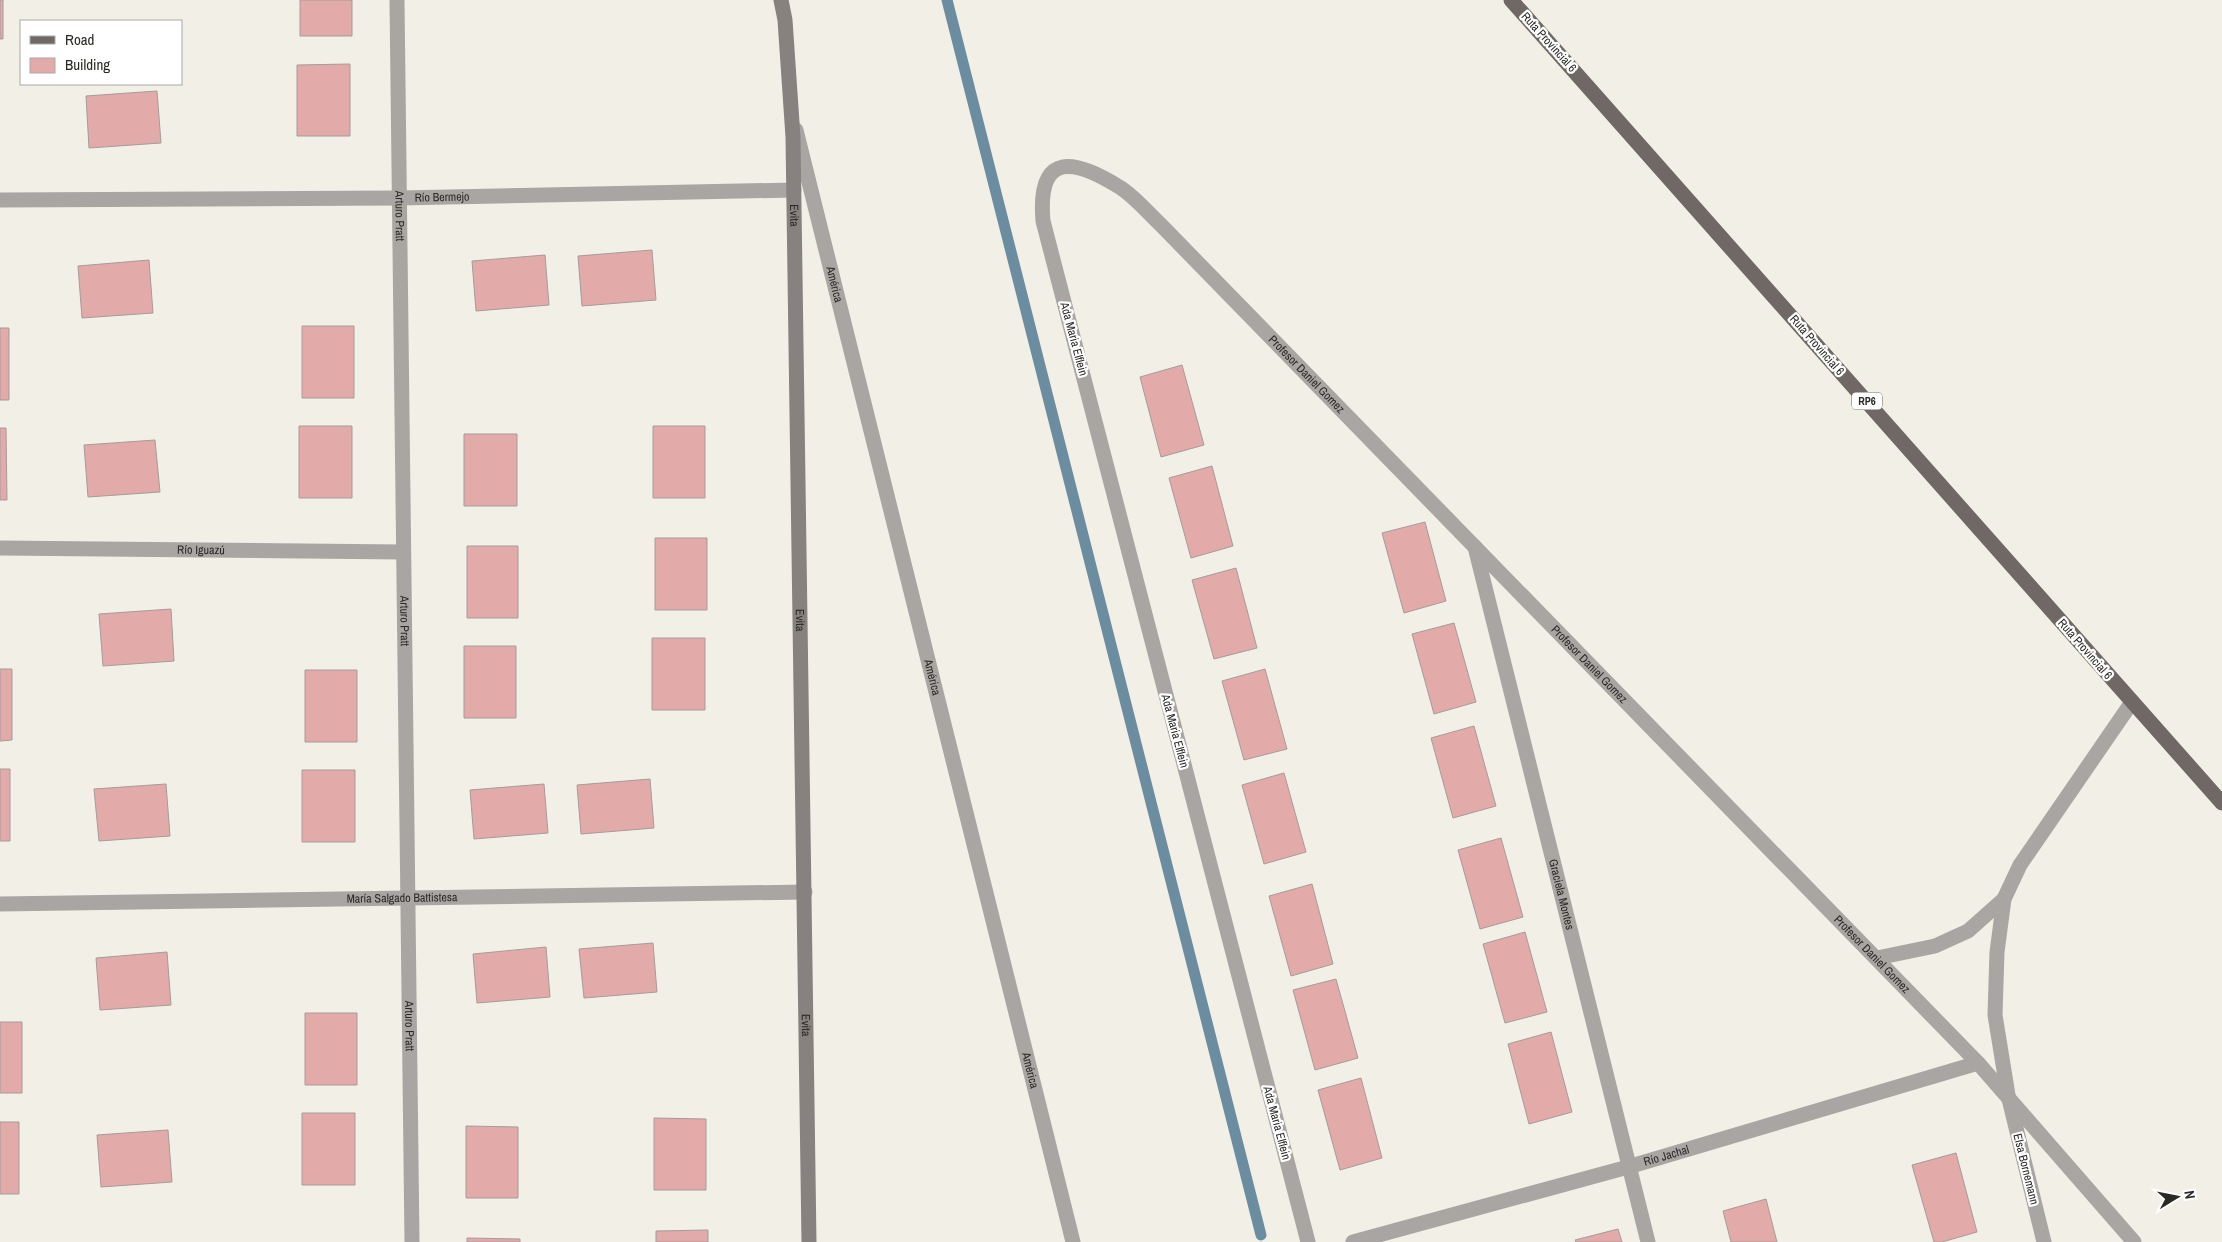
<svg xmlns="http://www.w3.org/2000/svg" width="2222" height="1242" font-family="'Archivo Narrow',sans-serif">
<rect width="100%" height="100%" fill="#f2efe6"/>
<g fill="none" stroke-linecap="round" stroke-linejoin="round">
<!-- stream -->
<path stroke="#6c8ca0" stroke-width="11" d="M947,0L1261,1235"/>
</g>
<!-- building -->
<path fill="#e2aaa9" stroke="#a69b9b" d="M0,0H3V39H0Z
M300,0H352V36H300Z
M350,64V136H297V65Z
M157,91L161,143L89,148L86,96Z
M652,250L656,300L582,306L578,256Z
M545,255L549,305L476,311L472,261Z
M149,260L153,313L82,318L78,266Z
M302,326H354V398H302Z
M0,328H9V400H0Z
M1182,365L1204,445L1161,457L1140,377Z
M299,426H352V498H299Z
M653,426H705V498H653Z
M0,428H6L7,500H0Z
M464,434H517V506H464Z
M155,440L160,492L88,497L84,445Z
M1212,466L1233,546L1191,558L1169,478Z
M1425,522L1446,601L1404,613L1382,533Z
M655,538H707V610H655Z
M467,546H518V618H467Z
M1236,568L1257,648L1214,659L1192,580Z
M171,609L174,661L103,666L99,614Z
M1454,623L1476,702L1434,714L1412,634Z
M652,638H705V710H652Z
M464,646H516V718H464Z
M0,669H12V740L0,741Z
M1265,669L1287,749L1244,760L1222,681Z
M305,670H357V742H305Z
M1474,726L1496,806L1453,818L1431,738Z
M0,769H10V841H0Z
M302,770H355V842H302Z
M1284,773L1306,852L1264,864L1242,785Z
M650,779L654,828L581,834L577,785Z
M166,784L170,836L99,841L94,789Z
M544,784L548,833L474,839L470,790Z
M1501,838L1523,917L1480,929L1458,850Z
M1312,884L1333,964L1291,976L1269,896Z
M1525,932L1547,1012L1505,1023L1483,944Z
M653,943L657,992L584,998L579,949Z
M546,947L550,997L477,1003L473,954Z
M167,952L171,1005L100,1010L96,958Z
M1336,979L1358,1058L1315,1070L1293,990Z
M305,1013H357V1085H305Z
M0,1022H22V1093H0Z
M1551,1032L1572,1112L1529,1124L1508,1044Z
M1361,1078L1382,1158L1340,1170L1318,1090Z
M302,1113H355V1185H302Z
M654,1118L706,1119V1190H654Z
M0,1122H19V1194H0Z
M466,1126L518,1127V1198H466Z
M168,1130L172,1182L101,1187L97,1135Z
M1956,1153L1977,1232L1942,1242H1934L1912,1165Z
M1766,1199L1777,1242H1731L1723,1211Z
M1618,1229L1622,1242H1576L1575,1240Z
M708,1230V1242H656V1231Z
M467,1238L520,1239V1242H467Z"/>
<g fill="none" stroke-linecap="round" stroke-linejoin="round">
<!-- street -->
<g stroke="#a9a5a3" stroke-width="15">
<path id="s1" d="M397,0L412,1242"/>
<path id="s2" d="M796,130L1073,1242"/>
<path id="s3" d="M0,200L399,198L794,190"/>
<path id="s4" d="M1475,547L1648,1242"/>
<path id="s5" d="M0,548L403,552"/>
<path id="s6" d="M0,904L805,892"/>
<path d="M1877,958L1935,946L1968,931L2004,899"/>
<path id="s7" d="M1308,1242L1043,221C1037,150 1075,159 1121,188C1136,198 1148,213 1161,225L1978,1063L2134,1242"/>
<path id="s8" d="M1353,1242L1628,1167L1978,1063"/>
<path d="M2044,1242L2008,1095L1995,1015L1997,952L2004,899L2020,865L2132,702"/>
</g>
<!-- secondary -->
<path stroke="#87817f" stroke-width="15" id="s9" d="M781,0L785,20L793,137L809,1242"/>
<!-- primary -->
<path stroke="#6f6865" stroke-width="15" d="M1511,0L2222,803"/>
</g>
<g text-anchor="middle" stroke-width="4.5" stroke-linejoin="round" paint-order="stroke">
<!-- shield labels -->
<rect fill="#fff" stroke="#6a6967" stroke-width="1" x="1852" y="392.5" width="30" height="17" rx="4"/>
<g font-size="11" font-weight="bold" fill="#2a2926">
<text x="1867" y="405">RP6</text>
</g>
<!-- street labels -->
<g font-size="12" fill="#2a2926" stroke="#fff">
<text transform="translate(1549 42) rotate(48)" y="4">Ruta Provincial 6</text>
<text dy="4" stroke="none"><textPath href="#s3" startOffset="442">Río Bermejo</textPath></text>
<text dy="4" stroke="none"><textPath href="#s1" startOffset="216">Arturo Pratt</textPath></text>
<text dy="4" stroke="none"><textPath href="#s9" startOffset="216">Evita</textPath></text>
<text dy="4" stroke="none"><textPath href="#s2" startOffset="159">América</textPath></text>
<text transform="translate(1074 339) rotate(75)" y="4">Ada Maria Elflein</text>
<text transform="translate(1817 345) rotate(49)" y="4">Ruta Provincial 6</text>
<text dy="4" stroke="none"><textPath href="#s7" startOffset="1444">Profesor Daniel Gomez</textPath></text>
<text dy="4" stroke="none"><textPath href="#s5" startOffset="201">Río Iguazú</textPath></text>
<text dy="4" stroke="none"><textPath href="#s1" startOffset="621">Arturo Pratt</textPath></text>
<text dy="4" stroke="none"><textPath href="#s9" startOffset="621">Evita</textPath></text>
<text transform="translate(2085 649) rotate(49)" y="4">Ruta Provincial 6</text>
<text dy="4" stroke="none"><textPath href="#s7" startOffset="1849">Profesor Daniel Gomez</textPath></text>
<text dy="4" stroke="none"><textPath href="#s2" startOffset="564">América</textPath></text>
<text transform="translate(1175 731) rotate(75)" y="4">Ada Maria Elflein</text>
<text dy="4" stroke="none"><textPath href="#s4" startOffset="358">Graciela Montes</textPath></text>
<text dy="4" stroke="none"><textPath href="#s6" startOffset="402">María Salgado Battistesa</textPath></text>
<text dy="4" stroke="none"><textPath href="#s7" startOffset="2254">Profesor Daniel Gomez</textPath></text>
<text dy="4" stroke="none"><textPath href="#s1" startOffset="1026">Arturo Pratt</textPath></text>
<text dy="4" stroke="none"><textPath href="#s9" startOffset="1026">Evita</textPath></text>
<text dy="4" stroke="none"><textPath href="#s2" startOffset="969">América</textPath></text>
<text transform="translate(1277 1123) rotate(75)" y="4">Ada Maria Elflein</text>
<text dy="4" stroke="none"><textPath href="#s8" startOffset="325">Río Jachal</textPath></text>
<text transform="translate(2026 1169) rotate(76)" y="4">Elsa Bornemann</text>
</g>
</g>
<!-- legend -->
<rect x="20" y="20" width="162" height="65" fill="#ffffff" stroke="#aaa9a8"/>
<rect x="30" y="36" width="25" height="8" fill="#6f6865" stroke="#aaa9a8"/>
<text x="65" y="45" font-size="15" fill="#2a2926">Road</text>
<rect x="30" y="58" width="25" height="15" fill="#e2aaa9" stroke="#aaa9a8"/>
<text x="65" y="70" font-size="15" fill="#2a2926">Building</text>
<!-- north arrow -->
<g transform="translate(2177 1197) rotate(80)" stroke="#ffffff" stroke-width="4" paint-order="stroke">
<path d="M0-4L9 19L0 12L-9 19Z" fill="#2a2926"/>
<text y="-8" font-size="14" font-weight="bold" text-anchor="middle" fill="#2a2926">N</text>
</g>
</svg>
